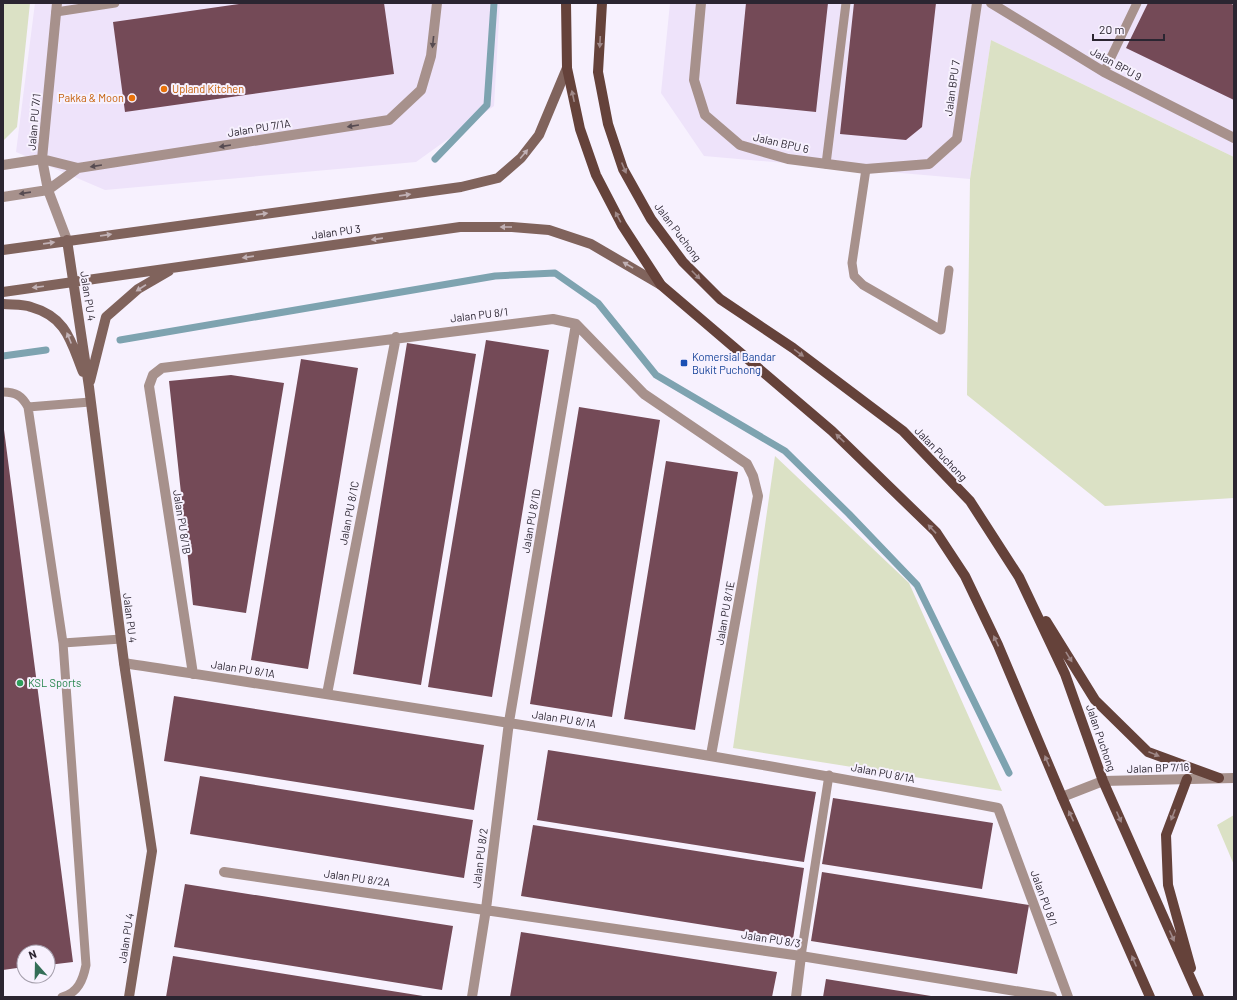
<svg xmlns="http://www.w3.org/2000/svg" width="1237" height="1000" font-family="Barlow,sans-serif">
<rect width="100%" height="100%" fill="#f7f1fe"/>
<!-- built -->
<path fill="#eee3fa" d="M35,3H500L494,106L416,162L105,190L16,152Z
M670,3H1234V157L991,40L970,179L704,156L661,93Z"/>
<!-- green -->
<path fill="#dbe1c5" d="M3,3H30L17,127L3,141Z
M991,40L1234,157V498L1105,506L967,395L970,179Z
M775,456L909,583L1002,791L733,748Z
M1234,815V865L1217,825Z"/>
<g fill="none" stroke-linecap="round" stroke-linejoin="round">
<!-- stream -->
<path stroke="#7ea3b0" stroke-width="7" d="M435,159L487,105L494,3
M120,340L495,276L555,273L598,303L656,375L785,451L849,514L917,585L1009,773
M3,356L46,350"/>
</g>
<!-- building -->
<path fill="#744a57" d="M246,3H384L394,74L125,112L113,22Z
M746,3H828L816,112L736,104Z
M854,3H936L922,127L906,140L840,134Z
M1148,3H1229L1234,5V100L1126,48Z
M486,340L549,350L492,697L428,687Z
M407,343L476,354L421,685L353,674Z
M301,359L358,368L308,669L251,660Z
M231,375L284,383L246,613L193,605L169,381Z
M579,407L660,420L612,717L530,704Z
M3,422L73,962L48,965V952H24V967L3,970Z
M666,461L738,472L695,730L624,719Z
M174,696L484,745L474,810L164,761Z
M548,750L816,792L804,862L537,820Z
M200,776L473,820L464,878L190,834Z
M833,798L993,823L982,889L822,864Z
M533,825L804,868L793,939L521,896Z
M822,872L1029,905L1017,974L811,941Z
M185,884L453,926L442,990L174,947Z
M521,932L777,972L772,997H510Z
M173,956L423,996V997H166Z
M826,979L931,996L930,997H823Z"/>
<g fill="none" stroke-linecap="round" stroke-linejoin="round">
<!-- lane -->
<path stroke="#a7918c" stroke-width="9" d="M56,12L115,3
M1104,72L1137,3
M826,164L846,3
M866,169L852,263L854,276L863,285L941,330L949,270
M3,392C16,392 22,396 28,407L63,643
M28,407L90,402
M801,956L829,775
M62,997C78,993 83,980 86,965L63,643L121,639"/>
<!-- street -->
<path stroke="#a7918c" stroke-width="10" d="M57,3L42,159L48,190L67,240
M701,3L694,80L705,115L740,145L788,159L866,169L929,164L957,139L977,3
M991,3L1104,72L1234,138
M3,165L42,159L78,168L389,120L421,90L431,56L437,3
M3,197L48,190L78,168
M124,663C416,708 708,752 998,808L1068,997
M193,674L149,386L153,375L162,368L553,319L576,324L644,394L747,464L753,476L758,496L711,755
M327,694L396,337
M1062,797L1103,781L1234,778
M224,872L801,956L1052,997
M472,997L486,909L509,722L576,324
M796,997L801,956"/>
<!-- secondary -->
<path stroke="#80635c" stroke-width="10" d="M67,240L89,387L124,663L152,851L129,997
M3,250L461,187L498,178L521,158L539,135L567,68
M3,292L460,227H512L549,230L591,244L661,285
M3,304C12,305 23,304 31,307C67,317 71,342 83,372
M90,381L106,317L138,289L169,271"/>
<!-- primary -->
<path stroke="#65423a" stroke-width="10" d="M566,3L567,68L580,129L596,175L622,225L661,285L832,431L936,532L965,576L998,645L1062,797L1150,997
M602,3L598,72L608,124L623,169L651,219L683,262L720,299L793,348L903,431L970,501L1019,577L1065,674L1103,781L1199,997
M1046,621L1095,700L1148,752L1219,778
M1187,779L1166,835L1168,885L1191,968"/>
</g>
<!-- one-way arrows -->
<defs><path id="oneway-solid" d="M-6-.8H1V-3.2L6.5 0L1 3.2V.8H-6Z"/></defs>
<g fill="#564b51">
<use href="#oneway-solid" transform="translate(433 42) rotate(96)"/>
<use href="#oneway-solid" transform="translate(353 126) rotate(171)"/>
<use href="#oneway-solid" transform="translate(225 146) rotate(171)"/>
<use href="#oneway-solid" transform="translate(96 166) rotate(171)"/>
<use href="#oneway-solid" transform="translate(25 193) rotate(172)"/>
</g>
<g fill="#9f8888">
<use href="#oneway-solid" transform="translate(600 42) rotate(93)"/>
<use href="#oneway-solid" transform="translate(573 96) rotate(-102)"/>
<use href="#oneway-solid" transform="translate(624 168) rotate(67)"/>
<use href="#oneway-solid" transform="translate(618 217) rotate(-118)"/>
<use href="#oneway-solid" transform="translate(696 275) rotate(45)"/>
<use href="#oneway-solid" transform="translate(799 353) rotate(36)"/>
<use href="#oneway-solid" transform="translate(840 438) rotate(-137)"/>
<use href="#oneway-solid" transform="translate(932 529) rotate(-133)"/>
<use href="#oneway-solid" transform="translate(996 641) rotate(-115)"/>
<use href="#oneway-solid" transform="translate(1069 657) rotate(58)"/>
<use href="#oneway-solid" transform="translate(1154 754) rotate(22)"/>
<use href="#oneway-solid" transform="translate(1047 761) rotate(-113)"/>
<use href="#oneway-solid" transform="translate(1173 815) rotate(111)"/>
<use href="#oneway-solid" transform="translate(1071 816) rotate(-115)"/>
<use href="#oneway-solid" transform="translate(1119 817) rotate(66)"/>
<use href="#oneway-solid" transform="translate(1172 936) rotate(66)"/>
<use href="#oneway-solid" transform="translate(1134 961) rotate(-113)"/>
</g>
<g fill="#c1b1b5">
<use href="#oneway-solid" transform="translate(524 154) rotate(-50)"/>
<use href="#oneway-solid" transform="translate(405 195) rotate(-8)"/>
<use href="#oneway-solid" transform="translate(262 214) rotate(-8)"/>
<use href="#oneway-solid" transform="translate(506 227) rotate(-180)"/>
<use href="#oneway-solid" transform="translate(106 235) rotate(-8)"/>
<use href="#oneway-solid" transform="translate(377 239) rotate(172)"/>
<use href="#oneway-solid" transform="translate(49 243) rotate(-8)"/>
<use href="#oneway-solid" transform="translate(248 257) rotate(172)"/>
<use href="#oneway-solid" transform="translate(628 265) rotate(-150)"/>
<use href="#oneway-solid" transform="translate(38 287) rotate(173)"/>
<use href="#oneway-solid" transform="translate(141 288) rotate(147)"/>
<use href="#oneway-solid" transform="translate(69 338) rotate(-112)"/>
</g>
<!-- markers -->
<g fill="#e8710a" stroke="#f7f1fe" stroke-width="1.5">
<circle cx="164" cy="89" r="4"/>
<circle cx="132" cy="98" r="4"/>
</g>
<rect fill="#1a4fb4" stroke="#f7f1fe" stroke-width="1.5" x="680" y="359" width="8" height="8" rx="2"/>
<circle fill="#2e9e5b" stroke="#f7f1fe" stroke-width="1.5" cx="20" cy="683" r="4"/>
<g text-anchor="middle" stroke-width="4" stroke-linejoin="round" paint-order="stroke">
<!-- street labels -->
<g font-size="11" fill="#2b2531" stroke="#f7f1fe">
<text transform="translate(1116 64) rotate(29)" y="4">Jalan BPU 9</text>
<text transform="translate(952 88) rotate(-82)" y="4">Jalan BPU 7</text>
<text transform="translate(34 122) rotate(-85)" y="4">Jalan PU 7/1</text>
<text transform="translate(259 128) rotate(-9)" y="4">Jalan PU 7/1A</text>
<text transform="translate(781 143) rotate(13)" y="4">Jalan BPU 6</text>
<text transform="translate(336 232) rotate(-8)" y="4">Jalan PU 3</text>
<text transform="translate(678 232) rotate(53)" y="4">Jalan Puchong</text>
<text transform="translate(88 296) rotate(81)" y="4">Jalan PU 4</text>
<text transform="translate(479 315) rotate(-7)" y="4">Jalan PU 8/1</text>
<text transform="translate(941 454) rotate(46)" y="4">Jalan Puchong</text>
<text transform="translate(349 513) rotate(-79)" y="4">Jalan PU 8/1C</text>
<text transform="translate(531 521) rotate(-80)" y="4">Jalan PU 8/1D</text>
<text transform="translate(182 522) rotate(81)" y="4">Jalan PU 8/1B</text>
<text transform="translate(725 613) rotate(-80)" y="4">Jalan PU 8/1E</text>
<text transform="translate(130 618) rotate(83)" y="4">Jalan PU 4</text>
<text transform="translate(243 669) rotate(9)" y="4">Jalan PU 8/1A</text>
<text transform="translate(564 719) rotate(9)" y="4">Jalan PU 8/1A</text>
<text transform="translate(1101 738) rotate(71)" y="4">Jalan Puchong</text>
<text transform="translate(1158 768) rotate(-2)" y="4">Jalan BP 7/16</text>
<text transform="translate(883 773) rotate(11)" y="4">Jalan PU 8/1A</text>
<text transform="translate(480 858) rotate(-83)" y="4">Jalan PU 8/2</text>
<text transform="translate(357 878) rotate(8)" y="4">Jalan PU 8/2A</text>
<text transform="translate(1044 898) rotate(70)" y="4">Jalan PU 8/1</text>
<text transform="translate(126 938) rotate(-81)" y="4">Jalan PU 4</text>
<text transform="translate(771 939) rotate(9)" y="4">Jalan PU 8/3</text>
</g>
<!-- food labels -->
<g font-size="11" fill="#c56008" stroke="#f7f1fe" text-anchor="start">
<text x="172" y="93">Upland Kitchen</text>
<text x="124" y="102" text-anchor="end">Pakka &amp; Moon</text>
</g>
<!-- transit labels -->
<g font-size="11" fill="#164399" stroke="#f7f1fe" text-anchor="start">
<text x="692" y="361">Komersial Bandar<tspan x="692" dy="13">Bukit Puchong</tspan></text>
</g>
<!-- leisure labels -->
<g font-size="11" fill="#27864d" stroke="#f7f1fe" text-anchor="start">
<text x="28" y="687">KSL Sports</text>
</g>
</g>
<!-- border -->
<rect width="1237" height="1000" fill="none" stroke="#2b2531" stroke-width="8"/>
<!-- north arrow -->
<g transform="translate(36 964) rotate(340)"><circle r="19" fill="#f7f1fe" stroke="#a59fac"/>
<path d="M0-3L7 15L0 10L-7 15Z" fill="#336e57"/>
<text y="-6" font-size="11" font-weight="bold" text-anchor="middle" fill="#2b2531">N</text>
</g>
<!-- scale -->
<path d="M1093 34v6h71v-6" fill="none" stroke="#2b2531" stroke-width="2"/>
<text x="1099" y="34" font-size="12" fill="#2b2531" stroke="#f7f1fe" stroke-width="3" paint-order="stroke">20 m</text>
</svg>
